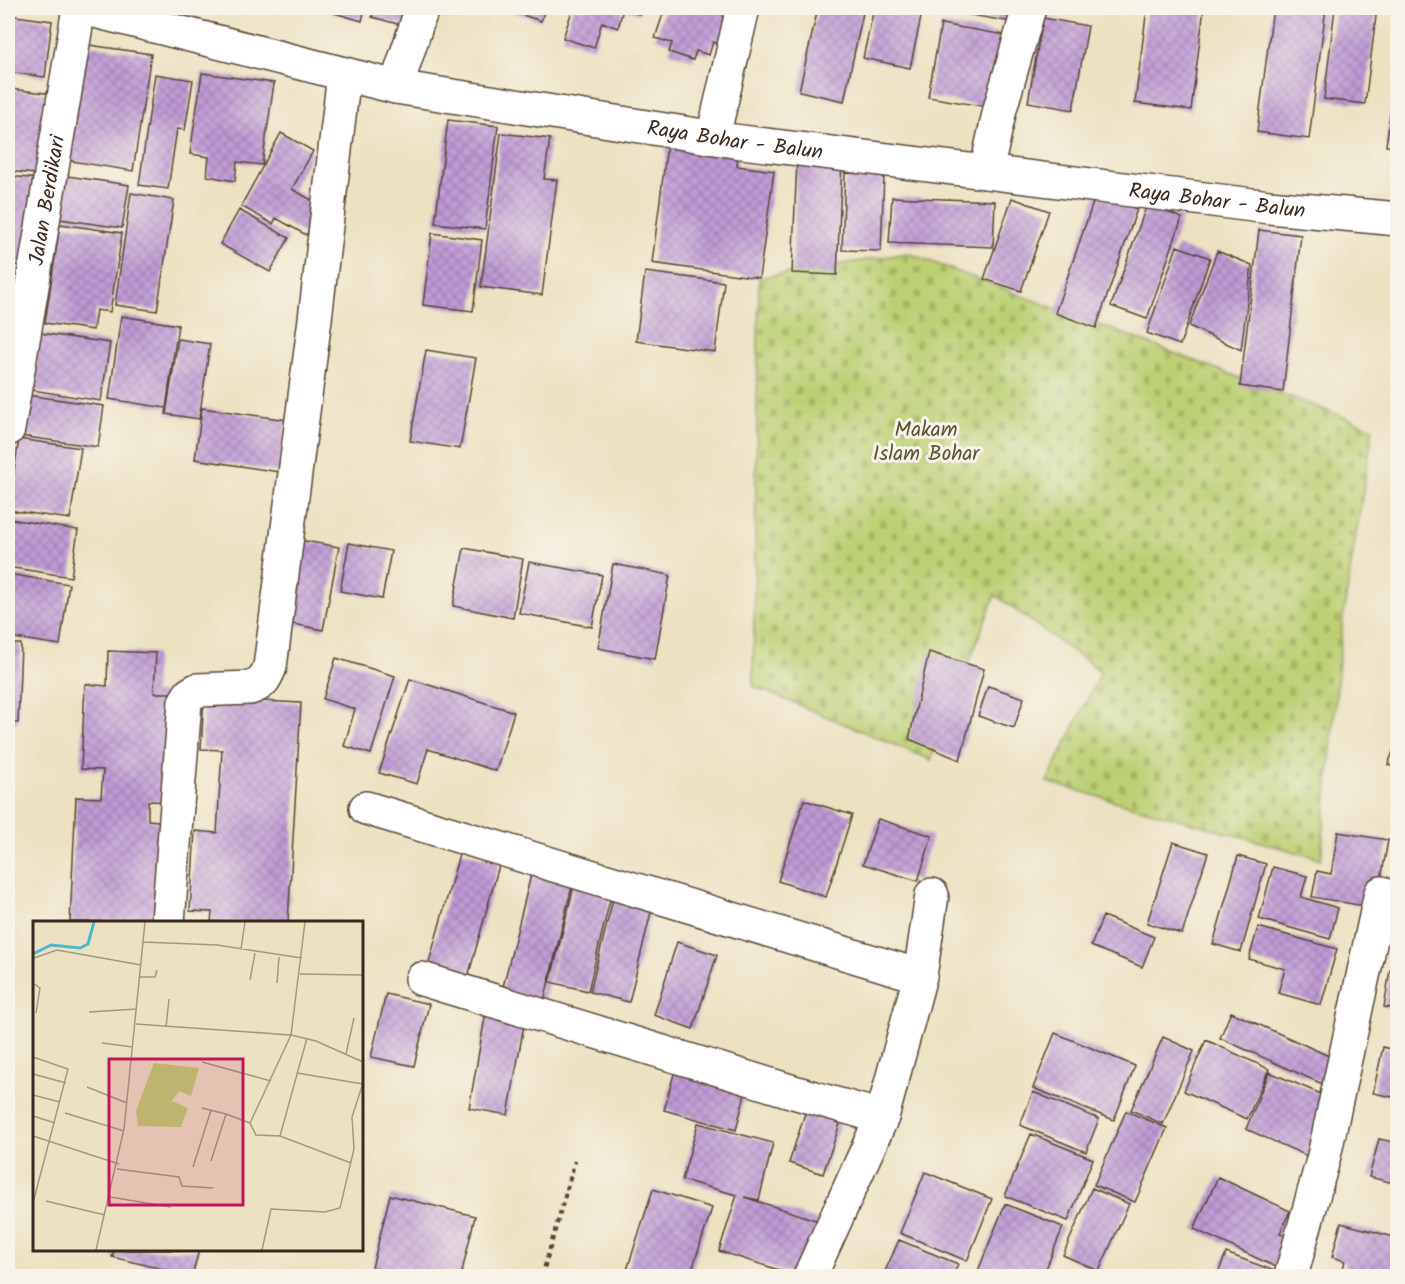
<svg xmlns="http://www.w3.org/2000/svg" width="1405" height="1284" font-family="Kalam,sans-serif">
<defs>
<pattern id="cemetery-stones" width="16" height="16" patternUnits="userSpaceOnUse" patternTransform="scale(1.5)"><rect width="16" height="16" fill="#bcd073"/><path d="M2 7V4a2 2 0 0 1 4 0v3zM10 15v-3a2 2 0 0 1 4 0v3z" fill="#a2b363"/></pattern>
<pattern id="building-cross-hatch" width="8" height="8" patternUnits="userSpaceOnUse" patternTransform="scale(1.5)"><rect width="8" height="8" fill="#c09bd6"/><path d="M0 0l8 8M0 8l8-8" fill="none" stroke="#9d7fad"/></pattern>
</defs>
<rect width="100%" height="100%" fill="#f7f3e8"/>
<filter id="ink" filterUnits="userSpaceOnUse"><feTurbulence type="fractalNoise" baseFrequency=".0167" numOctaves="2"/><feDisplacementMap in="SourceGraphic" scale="12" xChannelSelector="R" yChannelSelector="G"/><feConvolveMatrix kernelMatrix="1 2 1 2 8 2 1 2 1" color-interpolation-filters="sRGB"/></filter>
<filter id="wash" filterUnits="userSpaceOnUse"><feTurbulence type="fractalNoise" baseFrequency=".008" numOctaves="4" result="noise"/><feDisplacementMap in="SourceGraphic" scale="24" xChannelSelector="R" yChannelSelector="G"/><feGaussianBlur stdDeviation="1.35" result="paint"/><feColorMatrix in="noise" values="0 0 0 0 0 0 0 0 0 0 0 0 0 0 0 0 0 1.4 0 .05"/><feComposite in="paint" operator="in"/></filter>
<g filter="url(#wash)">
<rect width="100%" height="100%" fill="#ece1c1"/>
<!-- cemetery -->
<path fill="url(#cemetery-stones)" stroke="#7c7d48" stroke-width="1.5" d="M908,253L1373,428L1343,617L1321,859L1047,782L1101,672L995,595L931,760L753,686L759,278Z"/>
<g id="blocks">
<!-- building -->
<path fill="url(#building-cross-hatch)" d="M317,8H365L362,21Z
M374,8H418L412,28L372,17Z
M501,8H545L541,21Z
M573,8H641L639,14L623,9L618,28L602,22L594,48L563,38Z
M665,8H737L726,47L713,42L709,55L696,51L693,60L669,52L672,43L655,38Z
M818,8H864L844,101L799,91Z
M874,8H923L910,68L863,58Z
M937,8H1020L1017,23L937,9Z
M1147,8H1204L1191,110L1135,103Z
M1273,8H1326L1309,139L1257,132Z
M1335,8H1377L1365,104L1324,99Z
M8,15L52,21L45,77L8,72Z
M1043,18L1088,26L1073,110L1028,102Z
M941,24L1005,35L993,108L928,97Z
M82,44L151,54L133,171L65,160Z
M1396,68H1398V148L1386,146Z
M202,73L274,83L262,165L237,162L235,181L207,176L209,157L190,154Z
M155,74L193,80L185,130L177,129L168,189L139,185Z
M8,87H11L10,89L54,94L44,175L8,171Z
M448,120L498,126L485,229L435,223Z
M281,133L313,151L292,189L322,206L306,235L276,218L273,224L241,206Z
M501,133L550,139L544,179L557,180L542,295L481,287Z
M667,145L738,154L737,166L774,171L759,278L652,263Z
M797,160L842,162L837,275L792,273Z
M845,173L884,175L881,251L842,250Z
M8,176L39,179L29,267L8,264Z
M67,176L129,185L122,228L60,219Z
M131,193L174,200L157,311L115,305Z
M1096,194L1137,209L1096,328L1055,313Z
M892,197L995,201L993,247L889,243Z
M1012,198L1049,211L1021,291L984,279Z
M1147,204L1182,218L1147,319L1111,306Z
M239,210L289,238L270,272L220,244Z
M60,224L122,233L110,312L96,310L93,330L45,323Z
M1259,230L1301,235L1283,392L1240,386Z
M432,233L482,240L473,311L423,305Z
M1177,246L1210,258L1180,345L1147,333Z
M1217,251L1252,265L1241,350L1189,326Z
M645,272L724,282L715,352L636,341Z
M121,316L178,325L166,408L109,399Z
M40,333L110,343L101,401L32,390Z
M178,339L210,344L199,419L166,414Z
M426,350L476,358L460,449L410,441Z
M19,394L104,406L98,447L13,435Z
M202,408L287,420L279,472L195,459Z
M19,439L81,448L70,519L8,510Z
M10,519L78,530L71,577L8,567V535Z
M299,540L339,547L323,630L283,622Z
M349,543L391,551L382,599L340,591Z
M464,548L523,559L513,618L453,606Z
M529,562L602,575L592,627L519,613Z
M613,564L670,575L655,659L598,648Z
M8,574L69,584L60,645L8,637Z
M8,644H21L18,723L8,722Z
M108,651L156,653L154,693H177L171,802L148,801V820L169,822L164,922H70L76,797L101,798L103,770L81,769L85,684L107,686Z
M929,652L984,669L960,760L909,739Z
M336,658L395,676L371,754L344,746L355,709L323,699Z
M410,679L514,712L496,771L428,749L417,784L379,773Z
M988,686L1024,698L1014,728L978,716Z
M204,698L301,703L288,922H211L212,912L190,911L195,831L217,833L222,750L201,749Z
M1398,738V768L1388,765Z
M804,800L852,815L826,897L778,881Z
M878,819L932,836L918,881L863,864Z
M1338,832L1388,840L1376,908L1312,897L1317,871L1331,874Z
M1173,842L1208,853L1182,934L1147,923Z
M460,851L500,862L468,977L428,966Z
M1238,856L1266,864L1241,952L1213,944Z
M1273,867L1307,876L1301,897L1338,908L1330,939L1259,919Z
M532,871L573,882L544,1001L502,991Z
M574,886L611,896L588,991L550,982Z
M614,895L653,904L629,1002L590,992Z
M1103,916L1154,937L1142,967L1091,946Z
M1258,927L1337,949L1321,1005L1278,993L1285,969L1249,959Z
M677,942L717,955L693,1029L654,1015Z
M1390,970L1398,972V1009L1384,1007Z
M386,994L429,1004L414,1066L371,1057Z
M486,1012L525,1019L508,1115L469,1108Z
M1231,1012L1340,1061L1329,1087L1220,1038Z
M1055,1033L1135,1066L1114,1120L1033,1088Z
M1163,1037L1194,1051L1163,1124L1131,1110Z
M1206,1040L1269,1069L1247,1119L1184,1091Z
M1383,1047L1398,1051V1098L1373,1093Z
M677,1063L748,1082L736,1130L664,1110Z
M1269,1072L1328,1097L1312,1158L1246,1129Z
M1033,1092L1099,1119L1086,1152L1020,1125Z
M808,1104L843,1115L823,1174L789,1163Z
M1126,1111L1167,1128L1135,1202L1094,1185Z
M698,1123L773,1143L759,1200L744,1197L819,1221L798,1276L719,1251L737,1195L682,1180Z
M1031,1134L1093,1159L1068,1221L1005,1196Z
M1379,1139L1398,1143V1184L1369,1177Z
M925,1172L992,1199L967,1261L900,1233Z
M1218,1177L1290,1211L1280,1233L1292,1238L1278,1268L1194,1229Z
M1092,1188L1129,1204L1099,1271L1063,1255Z
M653,1189L712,1208L690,1276H625Z
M390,1195L475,1216L461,1276H408L372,1268Z
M1005,1204L1063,1227L1043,1276H976Z
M1341,1223L1398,1238V1276H1341L1345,1261L1332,1257Z
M899,1240L958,1264L953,1276H883Z
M114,1250H199L192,1276L112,1257Z
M1226,1253L1288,1276H1217Z"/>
</g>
</g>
<g filter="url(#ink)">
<use href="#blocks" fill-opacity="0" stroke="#564536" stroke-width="1.5"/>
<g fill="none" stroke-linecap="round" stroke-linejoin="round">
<!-- street casing -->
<g stroke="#564536" stroke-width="36">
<g id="street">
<path d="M396,87L422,8"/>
<path d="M713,137L743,8"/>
<path d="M986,172L1000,109L1029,8"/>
<path id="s1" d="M8,429L79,8"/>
<path d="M366,808L920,976"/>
<path d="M168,922L185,702L190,694L197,690L250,688C263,684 265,679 270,667L315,319L344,74"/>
<path d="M422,979L807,1096L882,1117L810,1276"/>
<path d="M882,1117L920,976L932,895"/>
<path d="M1291,1276L1324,1156L1381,893"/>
</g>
</g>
<!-- secondary casing -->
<g stroke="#564536" stroke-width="36">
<g id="secondary">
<path id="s2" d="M83,8L396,87L734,141L1269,207L1398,219"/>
</g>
</g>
<!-- path -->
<path stroke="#564536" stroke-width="4" stroke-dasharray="4.5 4.5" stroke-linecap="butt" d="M542,1276L575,1161"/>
<!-- street -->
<use href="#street" stroke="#fff" stroke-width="33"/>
<!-- secondary -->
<use href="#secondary" stroke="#fff" stroke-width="33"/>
</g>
</g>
<g text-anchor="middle" stroke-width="6" stroke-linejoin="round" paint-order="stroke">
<!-- street labels -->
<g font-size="21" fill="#3b2a1e" stroke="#f7f3e8">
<text dy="7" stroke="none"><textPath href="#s2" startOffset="666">Raya Bohar - Balun</textPath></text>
<text dy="7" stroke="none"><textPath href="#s1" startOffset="232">Jalan Berdikari</textPath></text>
<text dy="7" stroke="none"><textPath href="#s2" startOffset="1152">Raya Bohar - Balun</textPath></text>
</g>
<!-- park labels -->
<g font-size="21" fill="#5b5433" stroke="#f7f3e8">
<text x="926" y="436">Makam<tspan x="926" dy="24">Islam Bohar</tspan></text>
</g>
</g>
<!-- overview -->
<g transform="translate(33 921)">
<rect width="330" height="330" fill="#ece1c1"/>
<path d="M121,142L166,147L158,175L146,170L139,180L155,187L148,206L105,205L103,190Z" fill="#bcd073"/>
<path fill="none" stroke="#4fb7cd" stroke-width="3" d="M0,33L18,24L47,27L55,23L61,1"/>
<path fill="none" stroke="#a59880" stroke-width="1.5" d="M110,21L184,24L269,37M208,28L212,1M1,37L24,29L108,44M267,53L330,54M107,56H122L124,49M217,59L222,32M0,62L7,67L3,92M244,62L246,36M56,91L104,88M103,103L258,114L283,120L330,141M133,106L136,78M69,122L100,126M313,133L321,97M0,136L35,148L0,282M169,141L238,160M264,152L330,163M0,153L33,162M54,166L94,182M0,174L27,181M169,187L193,193M32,192L91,210M0,195L22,202M217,202L258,114L272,1M217,202L223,214L247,215L318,242M0,215L86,243M247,215L274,117M178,240L193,193L217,202M160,246L178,189M84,248L146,256L149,265L180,267M77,276L138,286M13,280L72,294M63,329L91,208L112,1M229,329L238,288L292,291L307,287L321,228L319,196L330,162"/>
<path fill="#c2185b" fill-opacity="0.15" stroke="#c2185b" stroke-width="3" d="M76,138H210V284H76Z"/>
<rect width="330" height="330" fill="none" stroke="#3b2a1e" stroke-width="3"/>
</g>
<!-- margin -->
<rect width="1405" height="1284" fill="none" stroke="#f7f3e8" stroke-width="30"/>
</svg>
